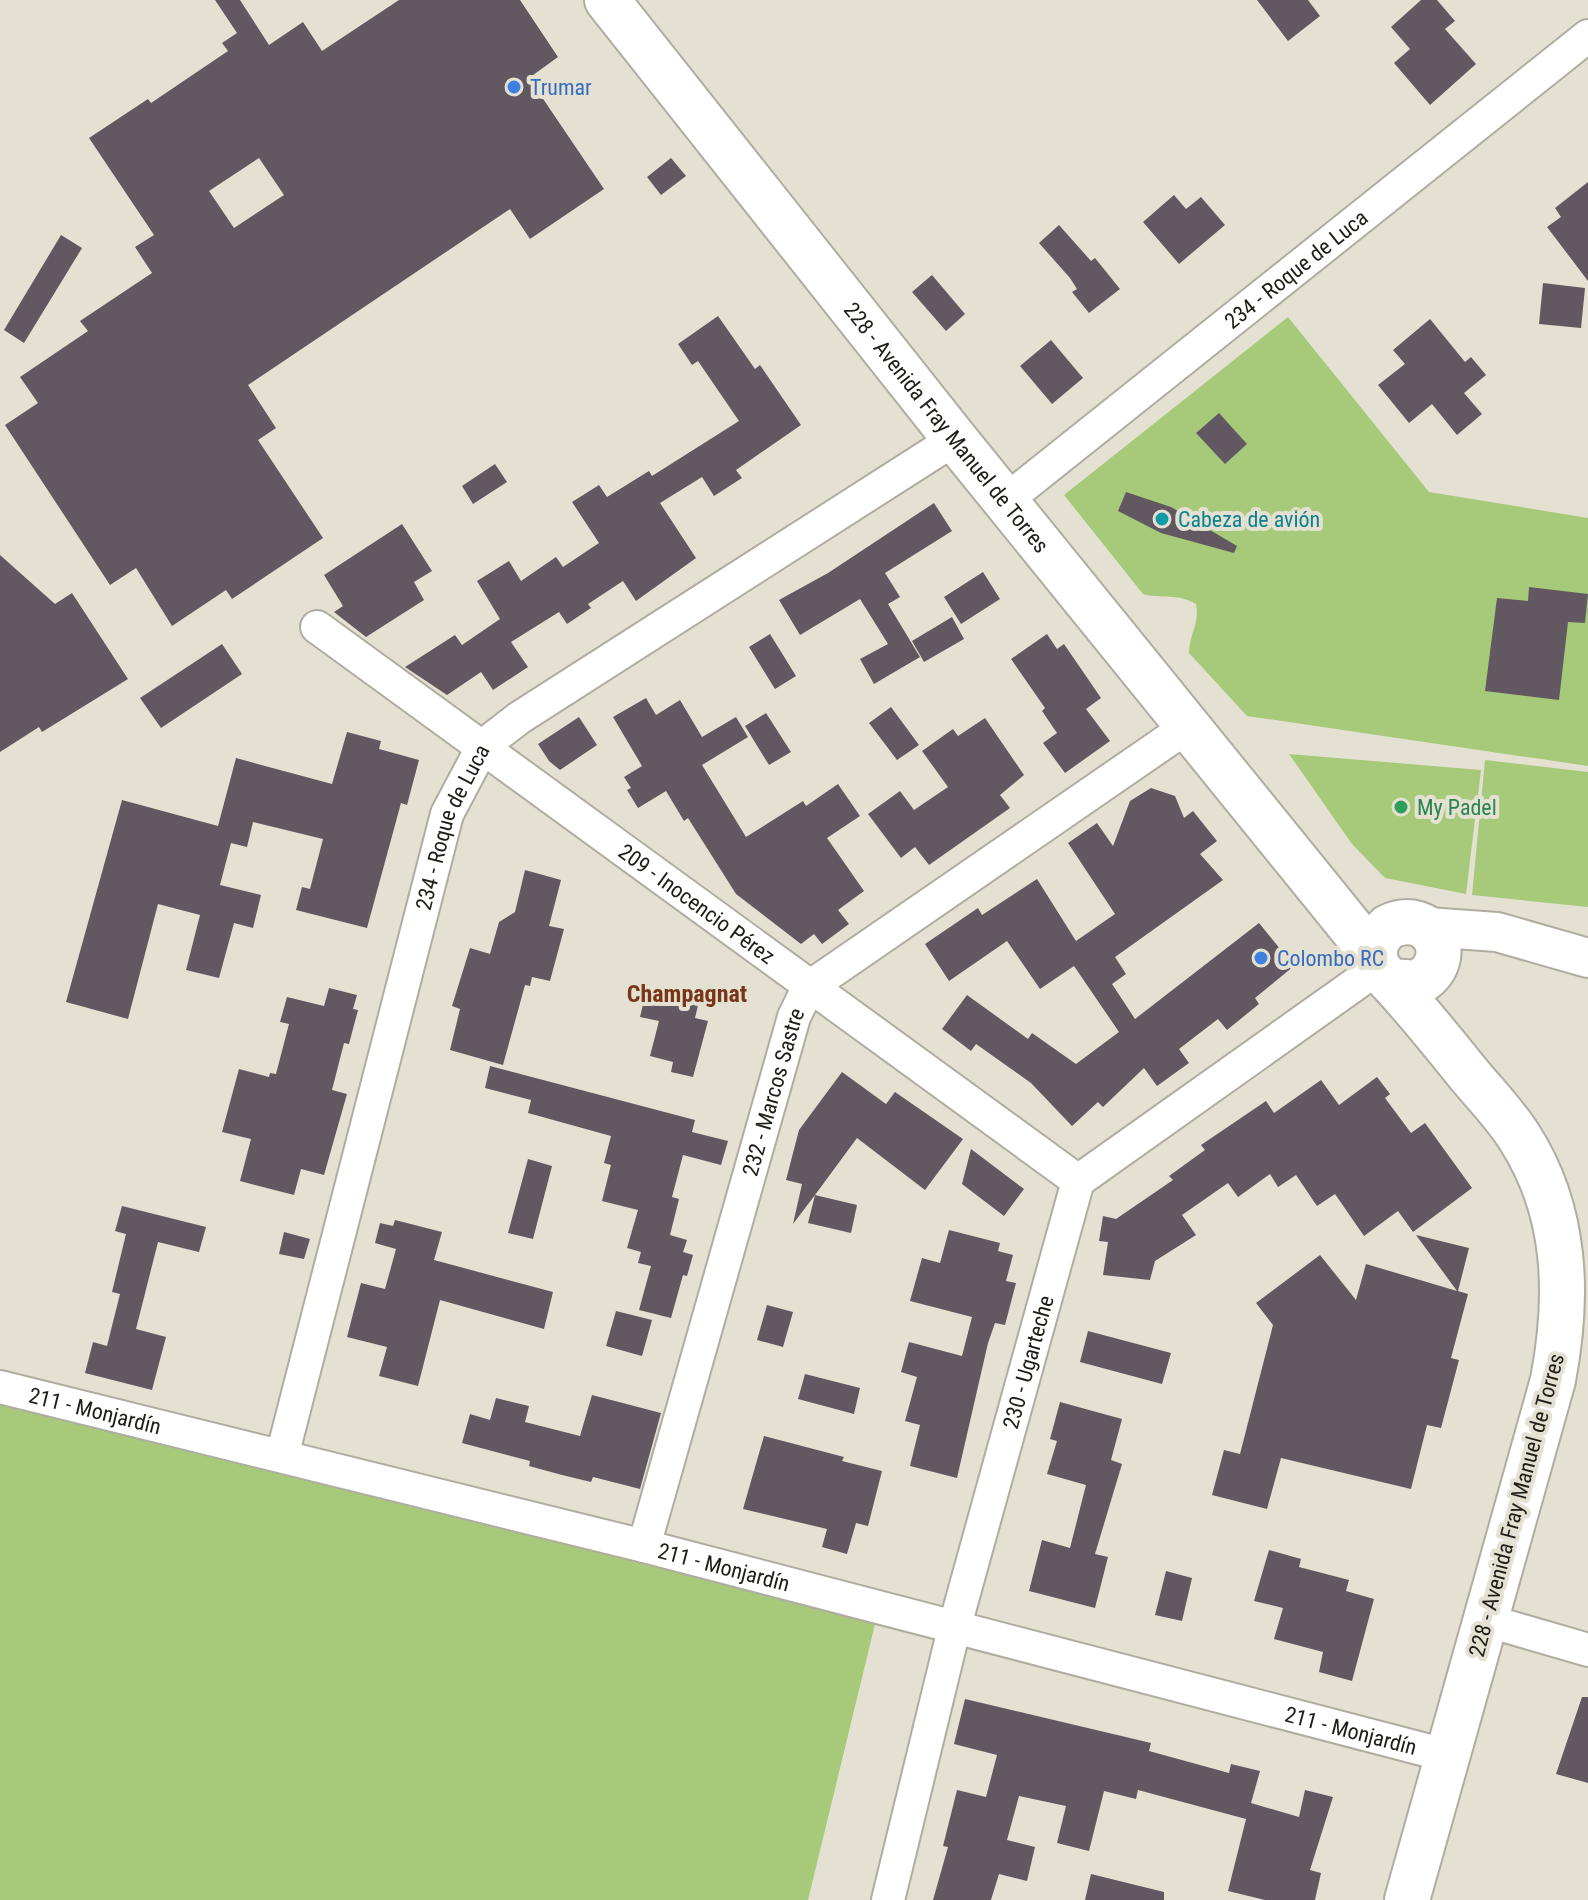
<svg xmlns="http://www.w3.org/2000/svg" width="1588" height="1900" font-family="'Roboto Condensed',sans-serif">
<rect width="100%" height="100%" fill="#e4e1d3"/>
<!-- green -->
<path fill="#a6ca7a" d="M1288,317L1429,492L1588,518V766L1247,716L1189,653C1189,634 1200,624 1196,604C1175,592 1165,600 1143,594L1064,495Z
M1289,754L1481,770L1466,894L1385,878L1352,844Z
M1485,760L1588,772V907L1472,895Z
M0,1404L876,1620L808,1900H0Z"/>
<!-- building -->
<path fill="#625862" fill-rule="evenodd" d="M215,0H240L269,45L303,22L322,51L399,0H520L558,57L529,78L604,189L530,239L510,209L248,385L276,428L258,440L323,538L232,599L226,590L172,626L136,568L110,585L5,425L38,403L20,377L88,331L80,321L152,273L135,247L154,235L89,138L148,99L151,103L228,51L222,43L237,33ZM259,158L284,195L234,228L209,191Z
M1257,0H1308L1320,16L1288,41Z
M1421,0H1437L1455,21L1445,29L1476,64L1430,105L1394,63L1410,49L1391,27Z
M671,158L686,176L661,195L647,177Z
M1588,182V281L1547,227L1561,217L1555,208Z
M1174,195L1186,209L1201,197L1225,225L1179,264L1143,222Z
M1059,225L1091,261L1095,258L1120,289L1089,313L1072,292L1077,289L1070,278L1039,243Z
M61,235L82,248L24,343L4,330Z
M932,275L965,314L946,331L912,292Z
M1543,283L1585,288L1581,328L1539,324Z
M718,316L755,369L760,365L801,425L736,470L742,478L714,496L702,477L660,503L696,558L636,601L623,581L588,604L591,608L567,624L559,612L511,642L528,667L493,690L481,672L447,695L405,667L455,635L462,645L500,619L477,581L509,561L521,581L556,557L563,567L599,543L572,502L599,485L607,497L649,471L652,476L739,421L698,361L692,365L678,344Z
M1430,319L1465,362L1471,357L1486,375L1464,393L1482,414L1457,435L1432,404L1409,423L1378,385L1405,364L1393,350Z
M1051,340L1083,378L1052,404L1020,366Z
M1219,413L1247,444L1225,464L1196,433Z
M495,464L507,482L473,504L462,486Z
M1126,492L1171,507L1237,546L1234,553L1161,533L1118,511Z
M934,503L952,531L885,573L900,597L888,604L920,657L874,684L860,659L888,644L860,599L800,635L779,600L828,573Z
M402,524L432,571L414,582L424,600L366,637L334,612L343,606L324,575Z
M0,555L55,604L72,593L128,679L42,732L39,727L0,752Z
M983,572L1000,599L961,624L944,597Z
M1529,587L1588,594L1585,623L1568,622L1559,700L1485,691L1497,598L1528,601Z
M952,617L964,639L924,662L912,641Z
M770,634L796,676L775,689L749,647Z
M1047,634L1057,649L1064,644L1101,698L1086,709L1110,741L1065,773L1043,743L1057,733L1042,711L1045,708L1011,659Z
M222,644L242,674L161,728L140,698Z
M646,698L656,715L680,700L702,737L736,717L748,737L702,765L746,837L803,801L806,806L838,784L860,816L827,838L864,891L838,910L849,924L822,944L814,934L801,944L736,894L688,818L684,821L666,791L638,808L627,790L631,788L624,777L642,766L613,717Z
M891,707L919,745L897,760L869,723Z
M766,713L791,752L769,765L745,726Z
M579,717L597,745L560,770L549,761L538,744Z
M985,718L1024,775L1000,795L1010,808L929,865L915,847L901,858L868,814L900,791L914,810L948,787L922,751L953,729L958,736Z
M347,732L381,741L379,749L419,760L407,805L401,803L367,928L296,910L302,887L310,889L323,839L253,822L247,847L231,843L220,885L261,895L253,928L234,923L219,978L186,970L200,915L158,904L128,1019L66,1002L122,800L218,826L236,758L332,784Z
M1151,788L1175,796L1184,818L1193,811L1217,841L1200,854L1223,880L1115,957L1126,974L1112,984L1135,1019L1259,923L1294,966L1255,998L1259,1004L1227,1030L1218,1019L1179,1049L1189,1063L1157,1086L1144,1068L1103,1107L1098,1102L1072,1126L1031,1083L976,1044L971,1051L942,1029L967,995L1028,1039L1032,1033L1076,1064L1119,1032L1074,966L1040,989L1007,941L949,981L925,944L978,908L982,915L1037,879L1076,941L1115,914L1068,843L1097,823L1113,846L1130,801Z
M525,870L561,880L549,926L564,929L550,981L532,977L530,986L525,985L503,1065L450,1050L460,1009L452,1006L470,948L490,954L499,922L515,912Z
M329,988L357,995L353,1009L358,1010L349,1044L344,1043L332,1090L347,1094L324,1175L301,1169L294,1195L240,1181L251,1139L222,1132L239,1069L269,1077L270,1073L276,1074L289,1024L280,1022L287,997L324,1006Z
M647,988L699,1001L695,1018L708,1021L693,1077L671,1072L673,1062L650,1056L659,1021L640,1017Z
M490,1066L695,1120L692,1132L728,1141L721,1165L683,1155L672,1197L679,1199L670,1235L687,1240L683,1252L693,1255L687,1276L683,1275L671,1318L639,1310L651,1266L638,1263L641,1252L627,1248L638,1210L602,1201L611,1165L604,1163L611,1136L528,1113L531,1100L485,1088Z
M842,1072L886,1104L895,1092L963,1139L925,1190L857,1138L815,1195L857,1205L851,1233L808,1223L815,1195L793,1224L802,1184L786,1180L799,1130Z
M1377,1077L1390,1094L1385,1098L1411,1133L1425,1123L1472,1188L1413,1232L1398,1211L1364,1236L1335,1194L1317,1206L1296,1175L1278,1187L1270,1174L1238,1197L1228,1183L1182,1215L1196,1235L1155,1261L1150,1280L1103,1275L1108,1242L1099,1241L1103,1216L1116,1219L1173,1180L1169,1176L1205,1150L1201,1145L1266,1101L1274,1113L1321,1080L1339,1105Z
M971,1149L1024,1189L1004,1216L962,1184Z
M528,1159L552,1166L533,1239L508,1233Z
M122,1206L206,1227L199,1252L158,1242L136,1329L166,1337L152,1390L85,1373L93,1342L107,1346L120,1294L112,1292L126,1234L115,1231Z
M395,1220L442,1232L434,1260L553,1292L544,1329L440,1300L418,1386L379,1376L387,1347L347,1337L361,1283L385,1289L396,1249L375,1243L380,1223L393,1226Z
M949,1230L1000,1243L998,1251L1013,1255L1006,1281L1016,1283L1005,1325L995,1323L988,1343L957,1478L910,1466L920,1425L905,1421L917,1377L901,1372L909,1342L962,1356L972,1317L910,1301L922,1258L940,1263Z
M284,1232L310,1239L304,1259L279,1254Z
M1416,1235L1469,1248L1458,1291L1468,1294L1451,1358L1459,1360L1441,1428L1427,1425L1411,1489L1281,1458L1267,1509L1212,1495L1224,1450L1240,1454L1273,1325L1256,1303L1320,1255L1356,1300L1366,1264L1457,1291Z
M767,1305L793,1312L783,1347L757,1340Z
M616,1311L652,1320L642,1356L606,1346Z
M1088,1331L1171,1353L1162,1384L1080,1362Z
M805,1374L860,1388L854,1414L798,1399Z
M592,1395L661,1413L640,1489L593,1477L591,1482L562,1475L529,1466L530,1461L462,1443L470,1414L490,1420L496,1398L529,1406L525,1422L580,1436Z
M1060,1402L1122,1419L1111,1460L1122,1464L1095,1554L1108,1557L1095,1608L1029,1591L1042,1540L1070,1548L1086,1485L1047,1474L1057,1441L1050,1439Z
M764,1436L844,1457L842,1461L882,1471L868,1526L856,1523L847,1554L822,1547L827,1529L743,1509Z
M1269,1550L1301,1559L1299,1567L1349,1580L1346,1591L1374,1599L1352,1681L1319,1672L1323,1652L1274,1639L1283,1608L1254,1601Z
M1166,1571L1192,1578L1182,1621L1155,1615Z
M1582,1697H1588V1783L1556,1774Z
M965,1699L1151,1743L1149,1751L1229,1773L1231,1764L1260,1771L1251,1803L1299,1817L1305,1790L1333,1797L1310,1870L1321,1873L1315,1900H1265L1228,1891L1246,1819L1138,1790L1136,1799L1104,1791L1089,1851L1057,1843L1066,1806L1019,1796L1007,1840L1035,1847L1027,1881L999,1874L991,1900H933L948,1847L943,1846L957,1790L986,1797L997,1755L954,1744Z
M1091,1874L1164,1892V1900H1085Z"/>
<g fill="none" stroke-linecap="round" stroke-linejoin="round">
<!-- minor casing -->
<g stroke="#b0ac9f" stroke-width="36">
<g id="minor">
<path id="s1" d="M1005,501L1588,36"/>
<path id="s2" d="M317,627L1078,1181"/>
<path id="s3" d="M0,1387L644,1546L1445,1755"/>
<path id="s4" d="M282,1456L447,814L483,746L519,718L955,439"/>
<path id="s5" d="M644,1546L794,1017L808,988L1187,727"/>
<path d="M1485,1620L1588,1650"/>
<path id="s6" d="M888,1900L954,1629L1078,1181L1378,968"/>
</g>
</g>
<!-- tertiary casing -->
<g stroke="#b0ac9f" stroke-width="42">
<path id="tertiary" d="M1427,927L1497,932L1588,958"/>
</g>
<!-- secondary casing -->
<g stroke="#b0ac9f" stroke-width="48">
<g id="secondary">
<path id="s7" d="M607,0L955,439L1374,956"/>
<path d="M1390,981L1418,983C1460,959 1431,906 1388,927C1375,940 1372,951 1378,968C1409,1000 1438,1036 1466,1071C1483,1092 1505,1114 1520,1138C1567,1212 1569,1296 1553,1380L1407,1900"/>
</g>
</g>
<!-- minor -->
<use href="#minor" stroke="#fff" stroke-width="32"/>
<!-- tertiary -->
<use href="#tertiary" stroke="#fff" stroke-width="38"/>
<!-- secondary -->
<use href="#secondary" stroke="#fff" stroke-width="44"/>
</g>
<!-- markers -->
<g fill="#3f7fe0" stroke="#e4e1d3" stroke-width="3">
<circle cx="514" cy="87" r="8"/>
<circle cx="1261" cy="958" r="8"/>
</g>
<circle fill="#0f9aa8" stroke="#e4e1d3" stroke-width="3" cx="1162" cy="519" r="8"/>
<circle fill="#2e9e5b" stroke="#e4e1d3" stroke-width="3" cx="1401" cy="807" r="8"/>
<g text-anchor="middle" stroke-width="8" stroke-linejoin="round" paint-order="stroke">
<!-- shop labels -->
<g font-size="22" fill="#366cbe" stroke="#e4e1d3" text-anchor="start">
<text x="530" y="95">Trumar</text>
<text x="1277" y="966">Colombo RC</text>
</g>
<!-- street labels -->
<g font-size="22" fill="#1e1d18" stroke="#e4e1d3">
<text dy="8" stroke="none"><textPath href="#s1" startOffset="372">234 - Roque de Luca</textPath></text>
<text dy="8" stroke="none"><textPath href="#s7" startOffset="546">228 - Avenida Fray Manuel de Torres</textPath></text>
<text dy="8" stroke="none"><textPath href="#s4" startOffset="652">234 - Roque de Luca</textPath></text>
<text dy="8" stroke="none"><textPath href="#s2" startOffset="470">209 - Inocencio Pérez</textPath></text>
<text dy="8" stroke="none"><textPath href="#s5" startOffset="472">232 - Marcos Sastre</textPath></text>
<text dy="8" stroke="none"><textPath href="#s6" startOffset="556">230 - Ugarteche</textPath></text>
<text dy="8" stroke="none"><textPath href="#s3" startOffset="98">211 - Monjardín</textPath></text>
<text transform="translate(1516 1505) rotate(-75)" y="8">228 - Avenida Fray Manuel de Torres</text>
<text dy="8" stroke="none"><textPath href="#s3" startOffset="746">211 - Monjardín</textPath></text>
<text dy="8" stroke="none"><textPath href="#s3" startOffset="1394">211 - Monjardín</textPath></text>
</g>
<!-- culture labels -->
<g font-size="22" fill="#0d838f" stroke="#e4e1d3" text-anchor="start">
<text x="1178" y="527">Cabeza de avión</text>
</g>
<!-- leisure labels -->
<g font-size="22" fill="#27864d" stroke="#e4e1d3" text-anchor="start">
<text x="1417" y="815">My Padel</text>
</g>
<!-- neighbourhood labels -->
<g font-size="24" font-weight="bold" fill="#773618" stroke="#e4e1d3">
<text x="687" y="1002">Champagnat</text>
</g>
</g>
</svg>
